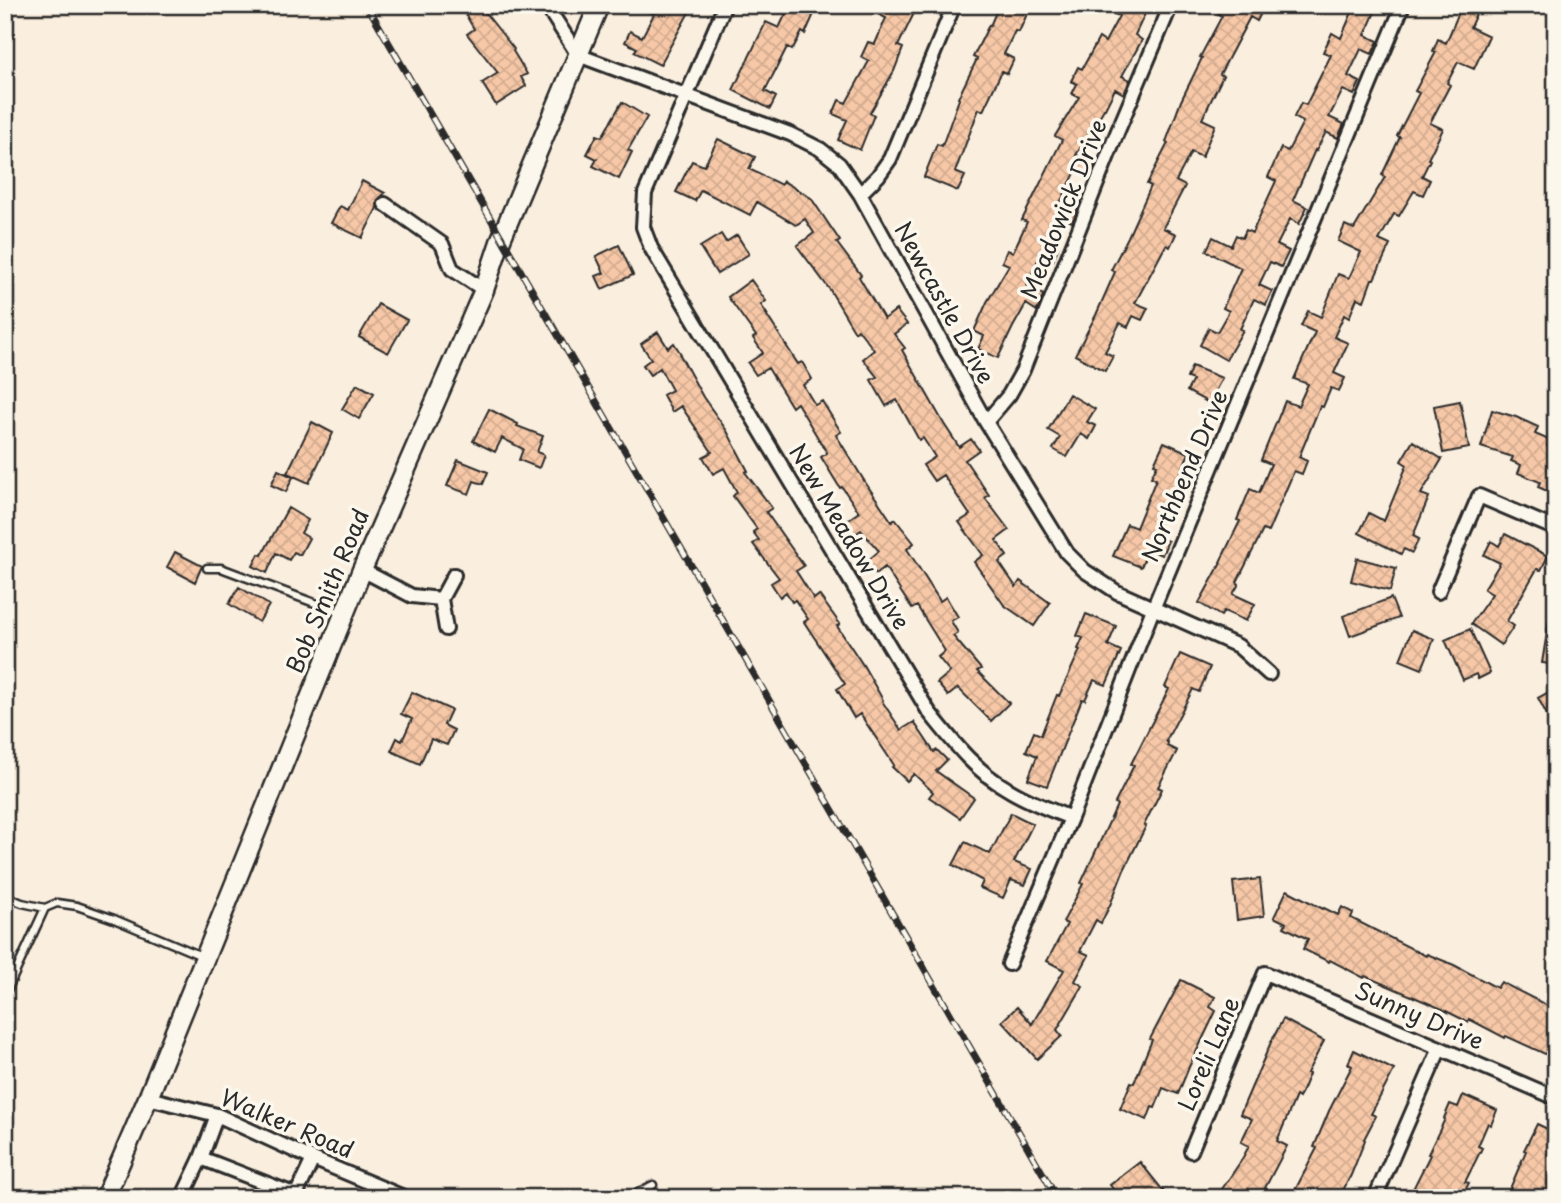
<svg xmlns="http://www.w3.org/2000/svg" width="1561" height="1203" font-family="'Playpen Sans',sans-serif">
<defs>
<pattern id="building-cross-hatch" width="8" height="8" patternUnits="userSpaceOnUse" patternTransform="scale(1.75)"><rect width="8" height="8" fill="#f7c8a7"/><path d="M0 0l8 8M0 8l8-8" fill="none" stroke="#d4ac90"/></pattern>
</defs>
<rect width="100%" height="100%" fill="#faeede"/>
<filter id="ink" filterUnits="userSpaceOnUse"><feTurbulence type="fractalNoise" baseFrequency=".0143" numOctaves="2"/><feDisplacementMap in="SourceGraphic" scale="14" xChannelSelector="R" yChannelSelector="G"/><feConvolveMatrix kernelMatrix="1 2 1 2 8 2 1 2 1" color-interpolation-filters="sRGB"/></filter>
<g filter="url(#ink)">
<!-- building -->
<path fill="url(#building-cross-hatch)" stroke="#2b2b2b" stroke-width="2" d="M460,5H479L514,49L513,51L527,74L521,77L526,86L496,105L482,83L498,73L467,34L474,29Z
M636,5H693L660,65L634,52L637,48L625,42L630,31L642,37L654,14Z
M790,5H818L805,34L802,32L792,50L787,47L765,91L776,97L770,109L733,90L766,22L779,28Z
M859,5H918L898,46L903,48L894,71L870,113L874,115L860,150L838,140L847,120L833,114L839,100L846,103L869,61L861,57L868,42L875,44L886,18Z
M999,5H1031L1019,32L1015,31L1004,54L1014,59L1007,74L1002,71L983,111L979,109L955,172L965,176L958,191L924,177L937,144L942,146L959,99L958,98L977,59L973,57L989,25L990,26Z
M1096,5H1149L1135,35L1142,40L1122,76L1130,80L1124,94L1115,89L1105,109H1104L1076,155L1095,164L1090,178L1076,171L1061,201L1078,209L1072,222L1061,217L1048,244L1058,248L1053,261L1040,255L1027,285L1043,295L1038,309L1037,311L1026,304L1013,327L998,358L978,349L984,336L974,331L987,302L1009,265L1002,262L1007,250L1013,252L1027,222L1022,220L1062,140L1055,136L1079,97L1072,94L1077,84L1071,81L1078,67L1082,69L1099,38L1105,42L1119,16Z
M1223,5H1265L1257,21L1250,17L1220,74L1223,76L1202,119L1215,125L1202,157L1191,152L1176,181L1185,186L1163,228L1176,234L1170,247L1166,245L1135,303L1148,308L1142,320L1133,316L1128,327L1120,323L1105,352L1113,356L1105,371L1075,355L1096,315L1115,272L1111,270L1128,237L1151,186L1147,184L1168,143L1166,142L1181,101L1202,58L1200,57L1222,16L1218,14Z
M1355,5H1378L1365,35L1378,41L1372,54L1361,49L1348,76L1360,82L1354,95L1343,90L1329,117L1344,124L1340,133L1338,138L1326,132L1316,151L1315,150L1293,200L1307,207L1299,224L1290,219L1277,245L1289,251L1281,267L1270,262L1259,285L1272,291L1266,305L1254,299L1240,329L1243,330L1226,360L1200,345L1209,328L1217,332L1229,311L1223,308L1241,268L1206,251L1213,237L1231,246L1236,235L1242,238L1246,230L1252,233L1276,181L1268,177L1281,148L1288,151L1303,122L1294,117L1301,103L1306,105L1331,55L1323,52L1332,33L1341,38Z
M1462,5H1480L1470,27L1489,36L1474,69L1458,62L1447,83L1450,85L1430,123L1443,129L1428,159L1430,160L1422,176L1430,180L1423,195L1414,191L1399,216L1394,214L1379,240L1390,245L1374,279H1372L1364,301L1357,298L1349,318L1344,315L1334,337L1348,343L1334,373L1345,378L1339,391L1331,388L1323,407L1320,406L1299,457L1307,461L1302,474L1294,471L1268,532L1263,530L1237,582L1239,584L1233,594L1255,604L1246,621L1224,611L1221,616L1199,603L1221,563L1220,562L1240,521L1237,520L1250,489L1259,493L1271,464L1261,460L1285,401L1298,406L1308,384L1294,379L1315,332L1301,326L1308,311L1321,317L1338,274L1349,278L1361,252L1338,241L1345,225L1354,229L1385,177L1382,175L1400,137L1397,136L1419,93L1415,91L1436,52L1433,51L1438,39L1446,43Z
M622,102L647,117L628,150L632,152L619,179L593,166L597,159L587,154L597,135L602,137Z
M718,139L755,157L749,169L781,185L783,181L811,198L840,241L837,243L861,275L859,277L884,319L896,310L907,324L894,334L905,348L902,350L944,424L959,447L971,439L979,450L965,460L989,495L985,498L1009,530L996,540L1007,556L999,562L1016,587L1020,581L1050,603L1034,626L1004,605L974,562L983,555L959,522L970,515L943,475L934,481L923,465L935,457L923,438L919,440L897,400L886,406L871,380L877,377L863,359L874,350L858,329L855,332L830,290L797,246L814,233L805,219L796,225L757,202L750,215L701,190L695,201L676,192L692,161L704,166Z
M362,181L385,193L378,200L377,208L362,238L331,223L340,206L348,210Z
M721,234L726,242L737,235L749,254L717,274L700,247Z
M619,245L633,275L602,289L596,276L604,273L596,256Z
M751,280L766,301L761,305L767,314H766L798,364L802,362L812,379L803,385L815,405L822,401L841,432L836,435L865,482L892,522L895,519L914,543L907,549L940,601L946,597L958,617L951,621L958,633L953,636L981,669L977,671L1009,703L991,721L958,688L948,696L937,683L950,672L938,657L945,651L917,606L912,609L885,567L876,574L866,562L879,551L861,530L851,537L843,523L859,512L842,487L840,488L821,457L827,453L797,403L792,407L768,368L756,375L748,363L763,353L753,338L756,336L728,297Z
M378,304L407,320L388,353L359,337Z
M658,332L668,348L674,343L681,354L680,355L703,397L727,431L748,471L745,472L772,508L766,512L804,566L796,571L814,599L819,595L840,624L837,626L863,665L883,700L882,701L901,730L914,722L934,752L937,750L947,760L936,771L974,798L960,818L929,797L933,792L914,774L907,781L892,767L894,765L860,714L854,718L837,689L845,684L804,622L808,619L795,600L792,602L786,592L780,597L771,583L779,578L753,544L759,540L753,532L757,529L733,496L737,492L724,468L713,474L703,457L712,452L681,406L672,412L663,395L672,390L660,368L650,375L643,365L651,359L641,344Z
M1192,366L1222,378L1209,403L1187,391L1193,380L1187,378Z
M357,384L374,393L359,419L342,409Z
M1069,394L1095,409L1087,422L1096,426L1089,439L1081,434L1067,457L1053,449L1060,437L1048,430Z
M1460,401L1469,448L1443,453L1434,406Z
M489,409L518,424L517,426L543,436L537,452L544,455L539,468L519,460L523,449L502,438L495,452L473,441Z
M1492,410L1516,417L1538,427L1535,434L1549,440L1547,446L1556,450V495L1538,487L1540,482L1518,473L1521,465L1511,461L1513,457L1481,447Z
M312,422L333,433L309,483L287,473Z
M1413,441L1442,459L1421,494L1429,497L1413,536L1419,539L1412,553L1404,549L1401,554L1359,533L1369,513L1384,521L1407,465L1401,461Z
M1164,442L1189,453L1154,536L1168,541L1162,555L1148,550L1141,567L1113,556L1127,524L1136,528L1156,479L1151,477L1157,465L1154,464Z
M458,460L488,472L483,484L474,481L469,494L447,486Z
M278,470L293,477L286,492L271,485Z
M288,508L308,520L301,533L309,538L300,555L294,552L289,560L276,553L267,573L253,566L259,554L262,555Z
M1505,534L1548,556L1541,570L1537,569L1507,621L1514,626L1501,645L1471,624L1492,594L1484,589L1500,563L1484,555L1491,541L1499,546Z
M175,552L202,566L195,582L167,567Z
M1357,558L1396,568L1390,591L1351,581Z
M239,587L269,605L259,622L229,604Z
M1391,598L1399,618L1350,636L1343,616Z
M1086,614L1116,626L1108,645L1121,651L1106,685L1094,680L1085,700L1082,699L1047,786L1028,779L1037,756L1026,751L1034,732L1041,735L1057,695L1059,696L1080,650L1078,649L1083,638L1077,636Z
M1549,620H1556V665L1542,663Z
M1470,629L1490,673L1478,679L1476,674L1463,680L1445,640Z
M1412,630L1434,639L1422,669L1400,660Z
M1180,654L1210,667L1199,692L1193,689L1166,741L1168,743L1167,746L1177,751L1158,787L1162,789L1144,825L1146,826L1124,870L1110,905L1101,923L1096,920L1080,951L1089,955L1075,981L1083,986L1057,1030L1062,1036L1037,1059L1002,1021L1017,1007L1032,1024L1064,970L1047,961L1067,924L1063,922L1083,884L1081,883L1117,805L1115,803L1134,765L1131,764L1169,689L1165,687Z
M1556,688V732L1538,698Z
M412,692L451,710L444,725L454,730L447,745L431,739L420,764L391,751L397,738L402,741L412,719L401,714Z
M1011,813L1033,824L1014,862L1032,869L1025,885L1011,880L1003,898L980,888L983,881L953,865L965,842L990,854Z
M1260,879L1264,916L1237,920L1233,882Z
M1287,890L1323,909L1324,908L1338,915L1342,907L1353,913L1351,918L1426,956L1427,954L1454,965L1497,988L1501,982L1556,1010V1059L1506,1036L1505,1038L1469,1019L1468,1022L1442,1009L1365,976L1364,978L1330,960L1329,962L1303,949L1308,939L1284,927L1286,923L1274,917Z
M1181,980L1215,997L1210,1007L1216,1011L1189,1067L1178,1094L1163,1088L1155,1108L1152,1107L1147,1120L1120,1109L1131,1082L1134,1083L1152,1040L1150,1039Z
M1283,1019L1324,1041L1307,1073L1309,1074L1299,1098L1296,1096L1277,1141L1287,1146L1265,1188L1267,1190L1262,1198H1216L1241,1161L1249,1146L1241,1142L1252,1119L1240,1114L1271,1042Z
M1354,1050L1394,1070L1371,1114L1376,1116L1364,1139L1365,1140L1351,1175L1339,1198H1291L1317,1148L1314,1147L1329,1111L1352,1066L1348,1064Z
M1463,1095L1497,1110L1491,1125L1488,1123L1478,1146L1482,1148L1465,1182L1469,1183L1461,1198H1430L1413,1189L1430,1155L1428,1154L1445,1119L1444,1118L1450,1104L1458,1107Z
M1537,1124L1556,1133V1176L1546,1198H1506L1526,1151L1524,1150Z
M1140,1162L1169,1198H1120L1110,1185Z"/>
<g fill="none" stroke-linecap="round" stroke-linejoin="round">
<!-- lane casing -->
<g stroke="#2b2b2b" stroke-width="11">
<path id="lane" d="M207,568H221L344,614
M5,896L22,903L45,908L57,903L77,906L114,919L204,957
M5,995L45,908
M632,1198L635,1194L653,1185"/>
</g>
<!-- street casing -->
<g stroke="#2b2b2b" stroke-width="18">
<path id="street" d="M546,5L578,55L790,134L820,149L839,164L860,194L986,422L1067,553L1085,571L1117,592L1238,646L1269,674
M725,5L645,193L643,227L651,248L929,712C952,740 974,770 1006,788C1026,801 1049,809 1071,818
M860,194L878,176L890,159L954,5
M385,204L442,244L452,269L484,290
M986,422L1009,395L1023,370L1117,133L1171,5
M362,570L412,596L441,599
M1438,592L1479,496L1556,529
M446,629L441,599L454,575
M1009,964L1071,818L1153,609L1403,5
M148,1098L217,1115L313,1159L406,1198
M1191,1151L1265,973L1556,1098
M201,1158L296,1195L313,1159
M182,1198L201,1158L217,1115
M1375,1198L1440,1048"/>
</g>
<!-- secondary casing -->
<g stroke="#2b2b2b" stroke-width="23">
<path id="secondary" d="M105,1198L148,1098L362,570L484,290L501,239L599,5"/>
</g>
<!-- lane -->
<use href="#lane" stroke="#fbf7ec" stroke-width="6"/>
<!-- street -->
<use href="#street" stroke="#fbf7ec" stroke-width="12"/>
<!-- secondary -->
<use href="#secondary" stroke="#fbf7ec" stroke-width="18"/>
<!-- rail casing -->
<g stroke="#2b2b2b" stroke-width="7">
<path id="rail" d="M367,5L1057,1198"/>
</g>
<!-- rail -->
<use href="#rail" stroke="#fbf7ec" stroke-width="4.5" stroke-dasharray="13" stroke-linecap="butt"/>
</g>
</g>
<g text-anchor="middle" stroke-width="7" stroke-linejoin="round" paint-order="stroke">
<!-- street labels -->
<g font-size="23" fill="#2b2b2b" stroke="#fbf7ec">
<text transform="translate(1064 209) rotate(-68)" y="8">Meadowick Drive</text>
<text transform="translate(944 303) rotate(61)" y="8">Newcastle Drive</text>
<text transform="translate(1185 476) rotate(-67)" y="8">Northbend Drive</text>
<text transform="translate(849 537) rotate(59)" y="8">New Meadow Drive</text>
<text transform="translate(328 591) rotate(-67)" y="8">Bob Smith Road</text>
<text transform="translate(1419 1016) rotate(23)" y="8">Sunny Drive</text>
<text transform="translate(1209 1054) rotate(-67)" y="8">Loreli Lane</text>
<text transform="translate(287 1124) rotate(23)" y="8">Walker Road</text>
</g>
</g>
<!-- margin -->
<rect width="1561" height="1203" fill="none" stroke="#fbf7ec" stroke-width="28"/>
<rect x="14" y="14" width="1533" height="1175" fill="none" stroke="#2b2b2b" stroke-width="2.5" filter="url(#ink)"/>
</svg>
